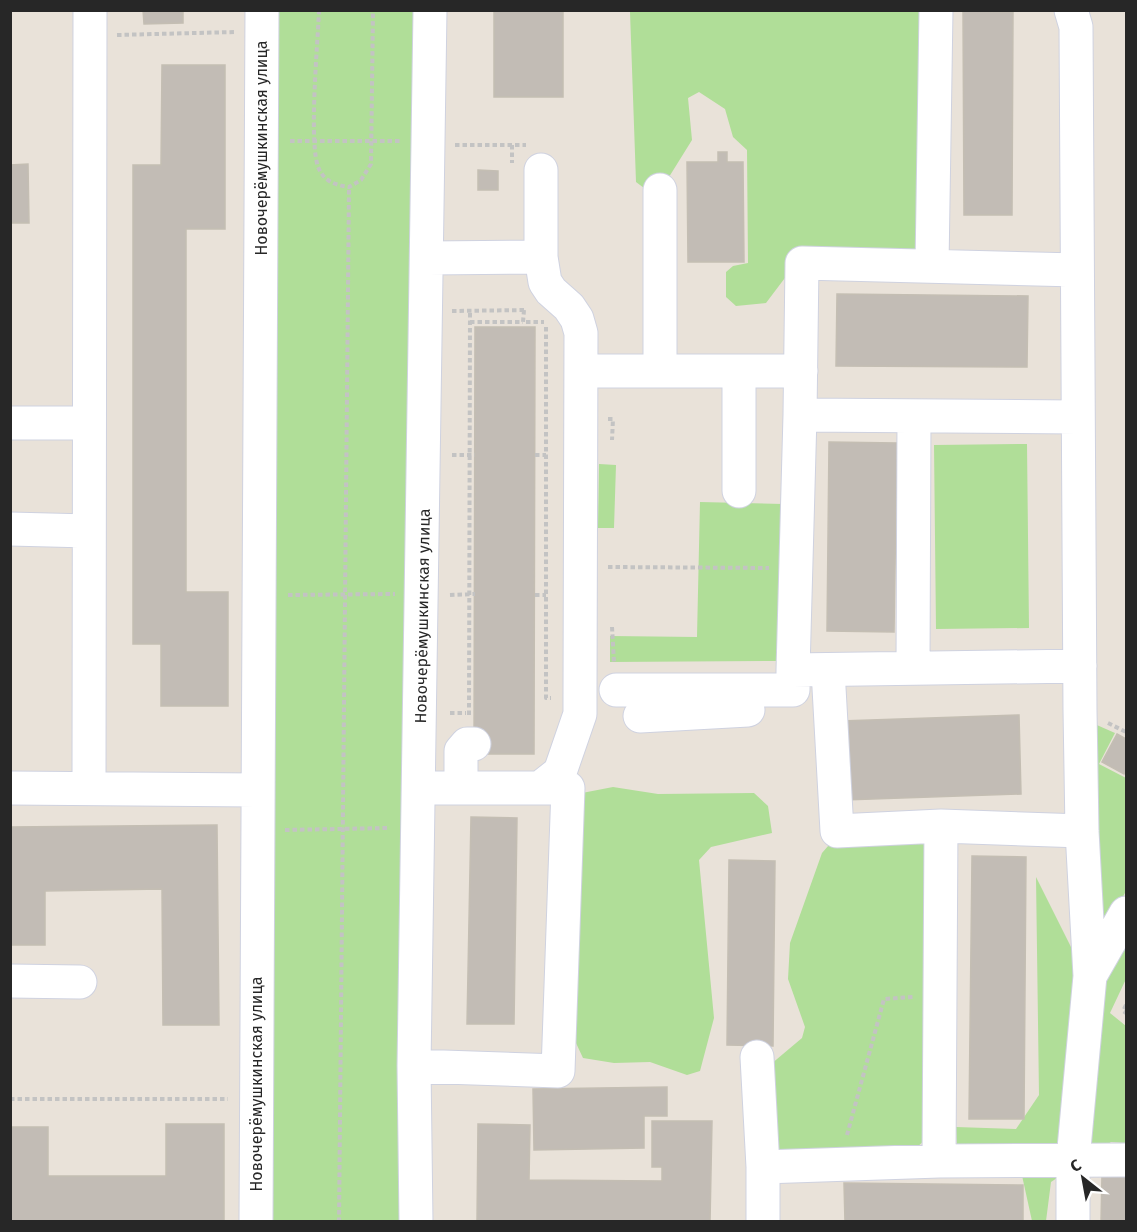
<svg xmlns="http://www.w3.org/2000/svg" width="1137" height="1232" font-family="'Fira Sans',sans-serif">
<rect width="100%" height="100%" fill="#e9e2d9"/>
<!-- green -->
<path fill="#b0de98" d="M635,10L929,11L917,258L803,254L766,303L736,306L726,297V272L733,266L748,263L747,150L733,137L725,109L699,92L688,98L692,140L664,185L644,188L636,182L630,12Z
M274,11H413L401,1221L269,1222Z
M1027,444L1029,628L936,629L934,445Z
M599,464L616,465L614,528H598Z
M700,502L783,504L780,661L610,662V636L697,637Z
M1090,722L1115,733L1099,764L1126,778V891L1110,921H1103Z
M613,787L658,794L754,793L768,806L772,833L711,847L699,860L714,1018L700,1071L687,1075L650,1062L614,1063L583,1058L569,1028L582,793Z
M930,836L932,1133L911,1153L786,1158L776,1150L764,1070L802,1038L805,1027L788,979L790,943L822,853L835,838Z
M1036,877L1080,965L1126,901V979L1110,1013L1126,1026V1143L1111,1142L1051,1182L1046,1221H1032L1021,1171L957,1146L956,1127L1016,1129L1039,1095Z"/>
<!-- building -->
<path fill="#c2bcb5" stroke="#c4beb3" stroke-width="1.5" d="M143,10H183V23L144,24Z
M494,10H563V97H494Z
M963,11L1013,12L1012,215H964Z
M162,65H225V229H186V592H228V706H161V644H133V165H161Z
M718,152H727V162H743L744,262H688L687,162H718Z
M28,164L29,223H10V165Z
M478,170L498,171V190H478Z
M837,294L1028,296L1027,367L836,366Z
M475,327H535L534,754H474Z
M829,442L897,443L894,632L827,631Z
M11,595V724L10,748V595Z
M1019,715L1021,794L844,800L841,721Z
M1117,734L1126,739V769L1124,774L1102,762Z
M471,817L517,818L514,1024H467Z
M217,825L219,1025H163L162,889L45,891V945H10V827Z
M972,856L1026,857L1024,1119H969Z
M729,860L775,861L773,1046L727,1045Z
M667,1087V1116H644V1148L534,1150L533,1089Z
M652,1121H712L710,1222H477L478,1124L530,1125L529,1180L662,1181V1167H652Z
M166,1124H224V1222H10V1127H48V1176H166Z
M1102,1175L1126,1176V1222H1101Z
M844,1183L1023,1185V1222H845Z"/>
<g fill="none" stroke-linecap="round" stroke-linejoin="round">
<!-- minor casing -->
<g stroke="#cfd2e0" stroke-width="35">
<path id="minor" d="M1071,10L1076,27L1080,710L1082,831L1090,976L1073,1159V1222
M428,258L541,257V170
M932,266L936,10
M581,371H801
M660,371V190
M800,415L802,263L1077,270
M1077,417L800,415L793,670L1080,666
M10,423H89
M739,491V371
M10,529L89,531
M913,668L914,416
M828,670L837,831L941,826
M616,690H793V670
M640,716L748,710
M10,788L257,790
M89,788L90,10
M461,788V751L467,744H474
M540,788L560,772L580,714V698L581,333L577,319L569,307L551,291L545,282L541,257
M1090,976L1126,913
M10,981L80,982
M757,1057L763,1167
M414,1066L558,1071L568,788H420
M939,1161L941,826L1082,831
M256,1222L262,10
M416,1222L414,1066L430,10
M763,1222V1167L939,1161L1126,1160"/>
</g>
<!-- path -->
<path stroke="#c3c3c3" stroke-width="4" stroke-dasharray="4.5 3" stroke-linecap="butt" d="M319,10C318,41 308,147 319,169C325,182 336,185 349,187L361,180L371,164L373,10
M117,35L235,32
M290,141H400
M455,145H526
M512,145V163
M524,310L523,322H544
M452,311L526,310
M470,322H523
M546,327V698H551
M608,419H613L612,440
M452,455H475
M535,455H546
M608,567L769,568
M288,595L395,594
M450,595L475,594
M535,595H546
M612,627L614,662
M450,713H466
M469,715L470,311
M1108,723L1126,732
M285,830L388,828
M1126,1005L1123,1011L1126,1013
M10,1099H228
M847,1135L884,999L913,997
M339,1222L349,187"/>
<!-- minor -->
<use href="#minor" stroke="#fff" stroke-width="33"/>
</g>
<g text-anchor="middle" stroke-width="5" stroke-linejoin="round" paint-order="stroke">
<!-- street labels -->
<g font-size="16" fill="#272727" stroke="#fff">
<text transform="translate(261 148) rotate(-90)" y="6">Новочерёмушкинская улица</text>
<text transform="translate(422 616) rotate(-89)" y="6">Новочерёмушкинская улица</text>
<text transform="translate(256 1084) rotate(-90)" y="6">Новочерёмушкинская улица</text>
</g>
</g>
<!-- border -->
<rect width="1137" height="1232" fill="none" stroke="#272727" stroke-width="24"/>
<!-- north arrow -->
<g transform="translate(1083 1178) rotate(329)" stroke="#ffffff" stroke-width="4.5" paint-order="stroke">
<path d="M0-4.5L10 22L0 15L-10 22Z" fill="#272727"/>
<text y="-9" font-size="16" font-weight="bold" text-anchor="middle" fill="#272727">С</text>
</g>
</svg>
